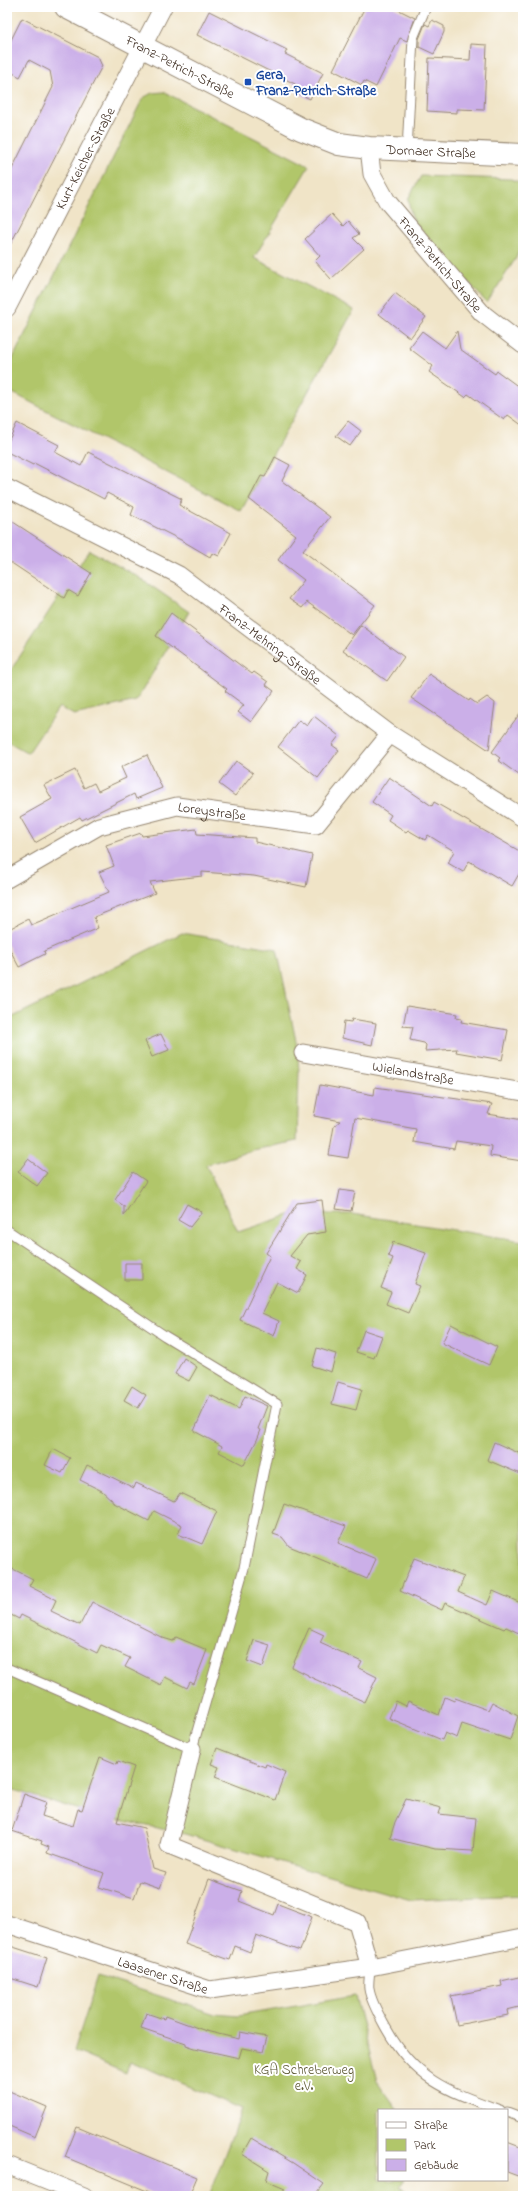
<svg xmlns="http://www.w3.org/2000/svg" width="530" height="2203" font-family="'Indie Flower',sans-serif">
<rect width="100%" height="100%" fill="#fff"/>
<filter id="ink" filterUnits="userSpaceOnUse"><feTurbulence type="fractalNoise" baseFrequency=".025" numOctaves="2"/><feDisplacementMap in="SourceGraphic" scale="8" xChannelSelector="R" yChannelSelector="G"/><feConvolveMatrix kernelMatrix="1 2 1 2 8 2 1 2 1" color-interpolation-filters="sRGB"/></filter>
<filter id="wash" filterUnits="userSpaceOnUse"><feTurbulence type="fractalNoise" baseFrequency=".012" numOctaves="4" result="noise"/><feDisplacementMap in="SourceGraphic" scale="16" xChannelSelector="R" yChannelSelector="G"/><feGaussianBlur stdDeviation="0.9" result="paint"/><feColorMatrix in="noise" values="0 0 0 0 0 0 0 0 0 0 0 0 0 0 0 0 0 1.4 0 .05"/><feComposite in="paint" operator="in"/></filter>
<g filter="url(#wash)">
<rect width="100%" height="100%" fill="#f0e4c7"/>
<!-- green -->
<path fill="#b1c66a" stroke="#767844" d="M164,92L309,166L254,258L354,310L241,511L7,390V370L143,98L152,93Z
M421,176L511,179L519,182L523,187V240L516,258L487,303L415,223L411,214L408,199Z
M89,550L137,576L189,612L136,701L74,715L59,707L28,753L7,741V676Z
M182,933L277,949L297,1046L299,1071L297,1141L253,1150L206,1165L238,1232L292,1214H352L523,1241V1895L411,1900L185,1834L96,1815L7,1788V1020Z
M98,1976L215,2014L238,2016L355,1996L377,2081L398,2110H379V2180H405L400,2187L414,2196H209L242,2109L130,2061L126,2073L74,2051Z"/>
<g id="blocks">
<!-- building -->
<path fill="#cbafe8" d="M365,7H393L415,18L407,41L400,38L376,87L364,81L362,85L333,70Z
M209,11L287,50L285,54L323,73L310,99L296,92L299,86L197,35Z
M22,18L98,57L102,66L7,251V179L53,87L50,71L29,60L20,77L7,70V48Z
M432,20L444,26V32L434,54L419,47V39L425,24L429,26Z
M471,44L487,45L484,110L457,109V113L427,111L429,58L470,60Z
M332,214L343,226L348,221L359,234L353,238L364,249L331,279L315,261L320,256L305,239Z
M395,293L426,317L410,338L379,314Z
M422,331L445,348L457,331L460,349L495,374L497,371L523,390V426L508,415L504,420L468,394L465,397L429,372L433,366L409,348Z
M348,421L361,431L350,446L336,436Z
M17,423L59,445L55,452L81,466L88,452L182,499L179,505L231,533L219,556L212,553L210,557L181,540L131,515L134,507L107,493L104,499L34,463L33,465L7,452V444Z
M275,457L290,465L282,481L330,517L303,551L375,605L352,635L307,602L302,608L289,599L304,580L278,560L296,535L249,499L261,476L265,477Z
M7,518L91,573L78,596L68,590L64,598L7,560Z
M171,613L252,674L254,672L268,682L266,685L274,691L251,722L238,712L244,705L225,691L227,689L156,636Z
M361,625L404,657L387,681L343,650Z
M429,674L469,701L470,699L477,704L487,697L495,703L489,750L411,698Z
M523,709V778L498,760L500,758L492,752Z
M314,716L339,736L332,745L339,750L318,778L278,747L299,720L307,726Z
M147,755L162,788L136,799L134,794L82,820L80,817L35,843L20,817L52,799L44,785L75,770L84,788L94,783L98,791L126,778L121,767Z
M236,761L253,773L235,796L219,784Z
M389,777L432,806L434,802L523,853V867L512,886L469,861L463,872L448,863L454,851L428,835L425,840L408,830L406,832L388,820L391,815L372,802Z
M196,829L197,834L255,838V842L312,855L306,887L254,876L202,872V876L150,882L155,893L94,917L98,928L44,951L45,954L19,967L7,944V930L28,919L31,925L109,892L99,872L114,866L106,845L141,833L142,836Z
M407,1006L457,1014L456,1018L462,1019L461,1022L508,1030L502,1060L456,1052L457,1049L425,1051L426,1045L424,1043L410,1040L413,1027L403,1026Z
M352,1019L376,1023L372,1045L342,1038L344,1021L351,1022Z
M161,1034L169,1050L152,1057L145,1041Z
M320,1085L374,1095L375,1087L492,1104L488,1114L523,1120L522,1161L490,1156L491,1146L456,1141L454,1149L414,1142L416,1129L355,1118L348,1158L329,1155L334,1126L340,1121L314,1116Z
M28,1159L47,1173L37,1186L18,1172Z
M133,1172L146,1181L124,1215V1206L115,1200Z
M340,1190L355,1192L351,1211L336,1209Z
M322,1200L326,1232L307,1235L290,1256L301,1262L297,1269L307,1275L298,1293L277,1282L262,1313L279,1321L274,1336L240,1320L270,1256L266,1253L297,1203Z
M187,1204L202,1212L190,1227L178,1220Z
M393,1242L426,1253L415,1284L420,1286L408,1313L386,1304L391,1292L381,1288L393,1258L388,1256Z
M125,1263H142V1280H125Z
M451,1324L497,1347L489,1365L442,1343Z
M364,1330L382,1336L374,1358L356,1352Z
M317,1348L336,1354L331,1372L312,1366Z
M184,1358L197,1367L189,1381L175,1374Z
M338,1382L362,1389L356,1410L332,1404Z
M132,1386L146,1395L138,1408L124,1400Z
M210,1395L239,1409L245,1396L267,1406L258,1429L261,1430L257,1440L244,1465L219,1452L222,1446L194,1431Z
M494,1442L523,1455V1475L487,1460Z
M53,1449L70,1458L62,1473L45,1465Z
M87,1465L134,1488L136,1483L174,1501L180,1493L217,1511L202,1544L178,1534L182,1525L154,1511L149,1521L112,1502V1500L102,1491L80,1480Z
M284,1504L346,1526L338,1543L376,1559L367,1579L289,1546L282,1537L273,1534Z
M414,1558L464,1577L458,1592L487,1605L493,1591L523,1604V1635L506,1627L504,1629L445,1603L442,1610L400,1591Z
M13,1569L33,1579L29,1586L56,1600L51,1611L80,1625L92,1602L163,1638L173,1641L176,1637L207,1650L194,1684L190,1682L187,1688L165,1677L161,1685L125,1667L130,1658L101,1645L97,1653L21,1615L19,1619L7,1613V1582Z
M309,1628L324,1635L320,1643L362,1662L359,1668L377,1677L365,1702L308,1676V1675L292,1667Z
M254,1640L270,1645L263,1667L247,1661Z
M445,1697L454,1701L455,1698L488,1710L492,1702L518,1716L510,1740L462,1724L457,1738L445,1733L442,1740L389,1718L396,1701L406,1706L408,1701L439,1715Z
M217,1748L265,1767L266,1764L285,1772L275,1800L215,1777L219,1767L211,1764Z
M100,1757L117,1764L118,1761L134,1767L117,1822L144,1828L153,1869L166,1873L160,1888L140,1881L134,1898L99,1887L104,1873L47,1853L49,1847L41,1844L42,1841L12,1831L24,1794L46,1802L42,1816L73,1826L78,1809L82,1810Z
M406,1799L441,1808L439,1814L476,1818L473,1851L435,1849L390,1838L395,1822Z
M209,1879L242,1891L239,1901L274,1915L278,1904L312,1917L300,1951L256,1935L250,1952L235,1946L230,1960L185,1944Z
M7,1945L47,1958L38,1987L7,1977Z
M523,1976V2006L507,2010L508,2015L457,2025L451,1996L502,1986L501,1981Z
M146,2013L164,2019L165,2016L206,2031L239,2039L240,2032L267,2037L263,2052L242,2048L239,2058L195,2048L186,2045V2043L141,2028Z
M7,2090L47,2107L35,2137L7,2125Z
M77,2127L197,2177L189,2196H159L65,2157Z
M251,2138L293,2163L324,2184L315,2196H281L285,2189L266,2181L269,2171L242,2154Z
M507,2142L523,2148V2178L507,2172Z"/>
</g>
</g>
<g filter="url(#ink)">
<use href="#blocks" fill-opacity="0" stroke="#968772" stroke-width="1"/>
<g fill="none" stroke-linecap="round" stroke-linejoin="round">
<!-- service casing -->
<g stroke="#968772" stroke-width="11">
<path id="service" d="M407,150L413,38L426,7
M7,1230L165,1336L277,1404L244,1568L192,1749L7,1668
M370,1967C370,1974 368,1982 369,1989C371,2002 380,2017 386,2028C415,2080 448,2091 500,2110
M507,2112L523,2118"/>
</g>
<!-- minor casing -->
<g stroke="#968772" stroke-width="19">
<g id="minor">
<path id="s1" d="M369,148L372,174L387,201L482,313L523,345"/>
<path id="s2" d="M7,308L163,7"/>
<path id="s3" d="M7,488L179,575L390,734L523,818"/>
<path id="s4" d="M7,879L99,826L177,806L316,825L390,734"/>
<path id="s5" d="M303,1053L523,1092"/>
<path d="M192,1749L169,1845L357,1922L370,1967"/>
<path id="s6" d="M7,1924L210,1990L370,1967L523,1937"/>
<path d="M7,2165L84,2196"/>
</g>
</g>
<!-- tertiary casing -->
<g stroke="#968772" stroke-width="24">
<g id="tertiary">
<path id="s7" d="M66,7L301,129L339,144L369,148L523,155"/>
</g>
</g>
<!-- service -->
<use href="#service" stroke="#fff" stroke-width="9"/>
<!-- minor -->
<use href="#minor" stroke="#fff" stroke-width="17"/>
<!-- tertiary -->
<use href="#tertiary" stroke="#fff" stroke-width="22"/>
</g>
</g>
<!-- markers -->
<rect fill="#1a4fb4" stroke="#fff" stroke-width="1.5" x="244" y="78" width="8" height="8" rx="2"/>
<g text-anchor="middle" stroke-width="4" stroke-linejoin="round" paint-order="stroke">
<!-- street labels -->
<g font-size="14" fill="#3b2a1e" stroke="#fff">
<text dy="5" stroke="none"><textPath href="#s7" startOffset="129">Franz-Petrich-Straße</textPath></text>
<text dy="5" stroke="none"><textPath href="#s7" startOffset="398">Dornaer Straße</textPath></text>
<text dy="5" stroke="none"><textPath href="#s2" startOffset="169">Kurt-Keicher-Straße</textPath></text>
<text dy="5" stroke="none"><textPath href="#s1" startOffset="140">Franz-Petrich-Straße</textPath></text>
<text dy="5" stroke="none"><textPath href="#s3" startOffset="307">Franz-Mehring-Straße</textPath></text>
<text dy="5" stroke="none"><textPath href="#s4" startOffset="222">Loreystraße</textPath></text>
<text dy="5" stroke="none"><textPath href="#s5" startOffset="112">Wielandstraße</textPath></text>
<text dy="5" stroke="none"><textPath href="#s6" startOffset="164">Laasener Straße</textPath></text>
</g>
<!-- transit labels -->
<g font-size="14" font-weight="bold" fill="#164399" stroke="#fff" text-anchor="start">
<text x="256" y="79">Gera,<tspan x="256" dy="16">Franz-Petrich-Straße</tspan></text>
</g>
<!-- park labels -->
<g font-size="14" fill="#5e5935" stroke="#fff">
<text x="304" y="2074">KGA Schreberweg<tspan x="304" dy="16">e.V.</tspan></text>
</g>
</g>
<!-- margin -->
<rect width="530" height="2203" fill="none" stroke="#fff" stroke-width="24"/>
<!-- legend -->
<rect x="378" y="2109" width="130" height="72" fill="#ffffff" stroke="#b1aaa5"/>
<rect x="386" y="2122" width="20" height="6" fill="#ffffff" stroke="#b1aaa5"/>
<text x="414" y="2129" font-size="12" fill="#3b2a1e">Straße</text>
<rect x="386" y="2139" width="20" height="12" fill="#b1c66a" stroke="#b1aaa5"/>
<text x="414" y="2149" font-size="12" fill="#3b2a1e">Park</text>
<rect x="386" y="2159" width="20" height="12" fill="#cbafe8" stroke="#b1aaa5"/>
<text x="414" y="2169" font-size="12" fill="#3b2a1e">Gebäude</text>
</svg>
